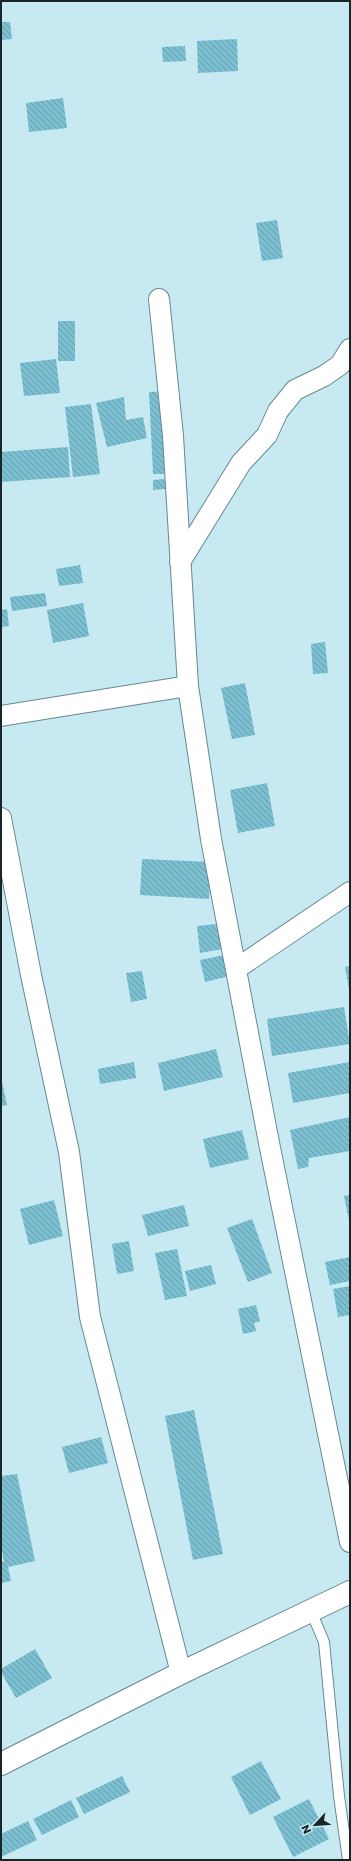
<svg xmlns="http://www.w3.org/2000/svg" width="351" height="1861" font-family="Poppins,sans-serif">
<defs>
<pattern id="building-back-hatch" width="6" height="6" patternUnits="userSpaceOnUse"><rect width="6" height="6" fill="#7bbfd1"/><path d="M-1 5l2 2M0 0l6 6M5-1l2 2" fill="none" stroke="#649baa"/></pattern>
</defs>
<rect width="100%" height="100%" fill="#c6e9f2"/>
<!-- building -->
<path fill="url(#building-back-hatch)" d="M1,22H10L12,39L1,40Z
M237,39L238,71L198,73L197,41Z
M185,46L186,61L163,62L162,47Z
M63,98L67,128L29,132L26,103Z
M277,220L283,258L262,261L256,223Z
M58,321H75V361H58Z
M56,359L60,393L24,396L20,363Z
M174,391L177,474H153L149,392Z
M124,397L126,420L143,417L147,438L107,447L96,403Z
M91,404L100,474L73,477L65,407Z
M68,447L70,477L1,482V452Z
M176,478L177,488L153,490V480Z
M80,565L83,583L59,586L56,569Z
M45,593L47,606L12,611L10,597Z
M83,603L89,636L53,643L47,610Z
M7,609L9,626L1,627V610Z
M325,642L328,673L313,674L311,644Z
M245,683L255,735L232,739L221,688Z
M267,783L275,826L238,833L230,790Z
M142,859L211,862L209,899L140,895Z
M225,923L228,948L200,953L197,926Z
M229,954L234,975L205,982L200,960Z
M350,966V989H349L345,967Z
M142,971L147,999L131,1002L126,973Z
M344,1007L350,1044L272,1056L267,1019Z
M216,1049L223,1077L164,1091L158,1063Z
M134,1062L136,1078L100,1084L98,1069Z
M350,1062V1093L293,1103L288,1073Z
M1,1077L7,1105L1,1106Z
M350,1117V1151L309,1158L308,1167L298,1169L290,1130Z
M242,1130L249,1159L210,1168L203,1139Z
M350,1195V1220H349L344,1196Z
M54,1200L63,1236L29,1245L20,1209Z
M184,1205L189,1226L148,1236L142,1215Z
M252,1219L272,1273L248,1282L227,1228Z
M129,1241L134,1271L117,1274L112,1244Z
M177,1249L187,1296L165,1300L155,1253Z
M350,1257V1281L330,1285L325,1262Z
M211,1265L216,1284L190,1291L185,1271Z
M350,1286V1315L338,1317L333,1289Z
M256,1305L260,1321L254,1323L256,1331L243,1334L238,1309Z
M194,1410L223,1554L193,1560L165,1416Z
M101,1437L108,1463L69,1473L62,1447Z
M17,1474L35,1561L8,1567L11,1581L1,1583V1562H4L1,1545V1476Z
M35,1649L52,1678L16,1698L1,1672V1669Z
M261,1761L281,1799L250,1815L231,1777Z
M122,1776L130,1792L84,1814L76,1798Z
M309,1799L329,1839L293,1857L273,1817Z
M71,1800L79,1817L42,1835L33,1819Z
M28,1821L37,1840L1,1857V1834Z"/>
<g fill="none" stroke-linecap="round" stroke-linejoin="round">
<!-- lane casing -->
<g stroke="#688891" stroke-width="12">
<path id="lane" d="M311,1611L324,1642L339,1796L348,1860"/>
</g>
<!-- street casing -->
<g stroke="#688891" stroke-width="22">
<path id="street" d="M159,299L173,436L188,686L211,839L270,1148L350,1542
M180,562L241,463L267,435L278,411L295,390L324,376L340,365L350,349
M1,716L188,686
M1,818L31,975L69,1152L90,1317L181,1673
M236,969L350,892"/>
</g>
<!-- highway casing -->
<g stroke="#688891" stroke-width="24">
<path id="highway" d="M1,1764L181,1673L350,1592"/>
</g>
<!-- lane -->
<use href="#lane" stroke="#fff" stroke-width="10"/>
<!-- street -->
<use href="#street" stroke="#fff" stroke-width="20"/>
<!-- highway -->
<use href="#highway" stroke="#fff" stroke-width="22"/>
</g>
<!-- border -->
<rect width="351" height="1861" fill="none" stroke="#192629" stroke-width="4"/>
<!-- north arrow -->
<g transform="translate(315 1825) rotate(244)" stroke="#c6e9f2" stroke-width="3" paint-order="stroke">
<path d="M0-3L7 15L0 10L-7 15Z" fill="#192629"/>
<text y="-6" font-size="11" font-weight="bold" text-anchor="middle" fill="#192629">N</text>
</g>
</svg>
